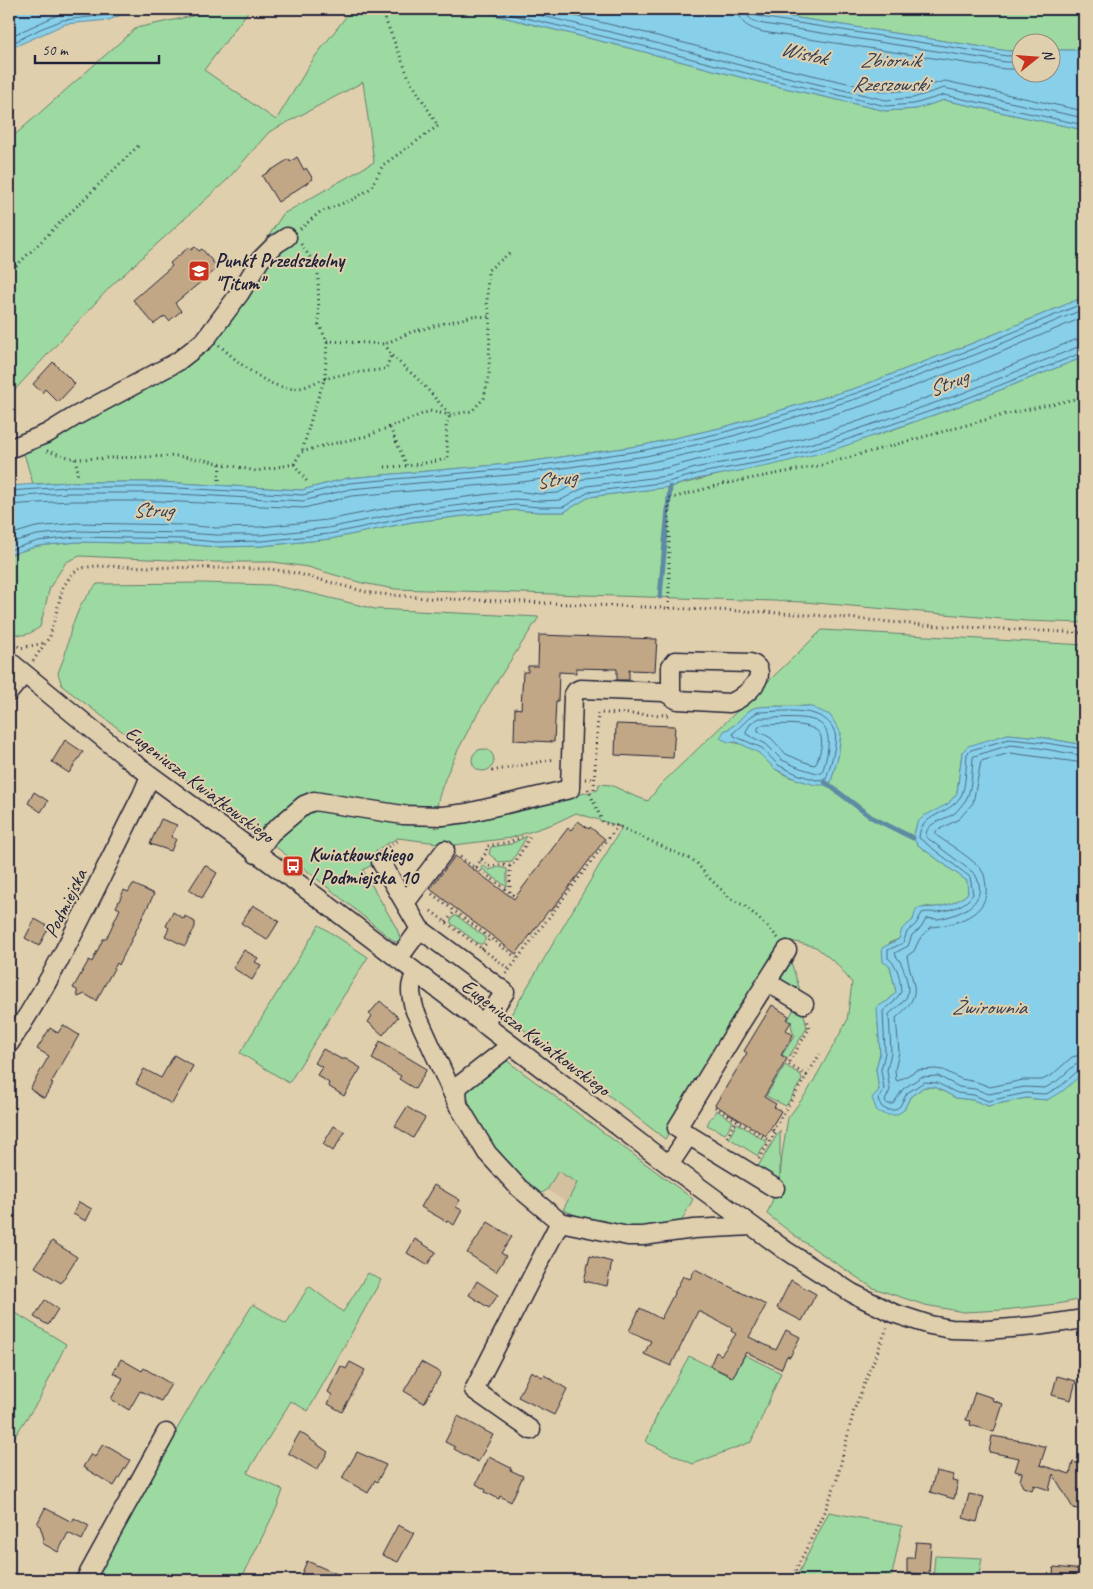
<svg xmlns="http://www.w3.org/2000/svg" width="1093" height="1589" font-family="Caveat,sans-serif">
<rect width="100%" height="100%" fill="#e0cfac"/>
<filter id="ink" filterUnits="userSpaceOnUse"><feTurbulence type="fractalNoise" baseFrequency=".02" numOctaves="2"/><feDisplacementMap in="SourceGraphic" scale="10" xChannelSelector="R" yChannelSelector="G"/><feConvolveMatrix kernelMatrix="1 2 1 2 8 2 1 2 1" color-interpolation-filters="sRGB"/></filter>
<g filter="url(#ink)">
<!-- built -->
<path fill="#d3c09f" d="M558,1171L577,1183L566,1202L547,1190Z"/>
<!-- green -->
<path fill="#9ddaa1" stroke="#607e6e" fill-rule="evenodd" d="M225,9H250L204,70L276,120L314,58L352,9H470L641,51L763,83L886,111L916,109L944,100L1084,130V297L973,343L856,388L724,427L644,445L520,463L348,478L302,490L160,482H68L33,484L23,450L168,361L208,326L219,312L283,214L374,162L363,82L269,132L227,180L111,286L9,396V140L136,28Z
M748,9H1084V50H1051L1050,42H1020V51H1008L766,13Z
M1084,357V623L1026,621L805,602L395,589L362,583L308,567L273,562H215L80,556L66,562L50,587L40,627C28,635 23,638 9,631V555L38,546L77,542L185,544L216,547L262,546L330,539L412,522L516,510L540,512H564L589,497L670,487L880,434L962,405Z
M202,583L271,585L314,594L375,609L539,617C511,660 482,702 459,748C446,776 435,797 435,828L598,790L599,784L611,785L632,795L648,801L661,784L822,630L1084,645V745L1040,737L1008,734L962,752L957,793L948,804L917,823L913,838L918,845L967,881L968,893C959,901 949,906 937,907C933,908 929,906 925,907C918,909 916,916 912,921C905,930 903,926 899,939L889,943L890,966L896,992L889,1000L878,1023L880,1053L876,1069L879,1090L904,1110L910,1097L924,1087H935L956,1098L973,1100L988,1106L1026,1098L1047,1100L1084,1072V1299L1057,1304L1003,1310L964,1312L925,1305L873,1288L798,1238L767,1214L780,1181L757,1168L780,1130V1179L782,1155L788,1118L808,1091L847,1021L852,983L837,964L816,947L787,940L700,1079L665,1139L509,1018L622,827L576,813L553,824L511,838L454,845L398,838L376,850L381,860L363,870L397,929L400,938L402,940L395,942L305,869L62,686L58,673L65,655L71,629L81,604L97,584ZM809,706L841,733L838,757L830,785C812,784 789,780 774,768C769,764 765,758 760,754C752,747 738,742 728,742L724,731C739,725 741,714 754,708C761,705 799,707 809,706Z
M472 760a11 11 0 1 1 22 0a11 11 0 1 1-22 0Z
M527,836L512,861L499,862L489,854L491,847L511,844Z
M483,865L489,870L499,867L507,869V887L481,868Z
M454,916H457L485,937V940L482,944H479L451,923V920Z
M319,925L368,957L289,1083L240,1053Z
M789,956L799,987L800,993L782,982L780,977Z
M796,1005L803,1010L807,1028L788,1058L782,1055L795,1035L793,1033L791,1024L792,1022L788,1020Z
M506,1060L693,1199L680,1224C670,1225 659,1228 649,1229C618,1231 591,1221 563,1210L577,1183L558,1171L547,1190L540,1194L523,1178L482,1133L474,1116L465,1091Z
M785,1065L801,1075L802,1080L786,1106L766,1096Z
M716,1110L733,1121L725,1134L707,1125L711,1117H713Z
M737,1123L767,1142L758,1156L729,1138Z
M368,1273L381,1280L308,1411L291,1401L247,1473L283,1490L277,1507L241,1580H99L91,1577L202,1386L253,1304L286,1324L309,1286L343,1312Z
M9,1309L66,1344L40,1398L9,1445Z
M745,1355L781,1373L751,1442L693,1464L646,1442L658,1413L689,1356L733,1378Z
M829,1512L902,1526L892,1575L888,1580H795Z
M935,1556L982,1558L978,1580H933Z"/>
<!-- water -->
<path fill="#88d0e9" stroke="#5f8aa3" d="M9,9H135L109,20L65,24L14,47L9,52Z
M470,9H748L766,13L1008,51H1020V72H1050L1051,50H1084V130L944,100L916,109L886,111L763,83L641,51Z
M1084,297V357L962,405L836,449L773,465L701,478L670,487L589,497L564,512H540L516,510L412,522L330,539L262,546L216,547L185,544L77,542L38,546L9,555V486L68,482H160L302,490L348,478L520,463L644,445L724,427L856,388L973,343Z
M809,706L830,715L841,733L838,757L830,785H815L796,779L775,769L759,753L737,742H728L720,738L724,731C739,725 741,714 754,708C761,705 799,707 809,706Z
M1008,734L1040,737L1084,745V1072L1064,1090L1047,1100L1026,1098L988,1106L973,1100L956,1098L935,1087H924L910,1097L904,1110L896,1115H886L877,1111L872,1098L879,1090L876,1069L880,1053L877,1007L889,1000L896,992L890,966L883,962L882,948L899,939L902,929L913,920L916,909C924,907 929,908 936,907C948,906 960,901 968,893L967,881L918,845L913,838L917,823L924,816L948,804L957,793L962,752L968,746Z"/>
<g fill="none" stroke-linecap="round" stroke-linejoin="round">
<!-- shore -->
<path stroke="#4b6881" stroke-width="1" d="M488,9L643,46L765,78L886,106L914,104L944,95L1084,125
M513,9L644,40L766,72L886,100L913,98L944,88L1084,118
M545,9L646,33L768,65L887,92L912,90L945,81L1084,111
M739,9C739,24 749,28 763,32L1005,69H1020
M746,9C747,20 754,22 764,24L1006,62H1020
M752,9L755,15L766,18L1007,56L1020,55
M9,37L62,13L107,9
M9,45L40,29L63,20L108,15L123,9
M9,491L68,487H160L303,495L349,483L521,468L645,450L725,432L857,393L975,348L1084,303
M9,497L68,493H160L303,501L350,489L521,474L646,456L726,438L859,398L977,354L1084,309
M9,505L68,501H160L304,508L351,496L522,482L647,463L728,445L862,406L980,361L1084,317
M9,535L36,527L76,523L185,525L216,528L261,527L327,520L409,504L514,491L540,494L558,493L586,478L666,468L697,460L769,447L830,431L955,388L1075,340L1084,339
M9,543L37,535L76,531L185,533L216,535H261L328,528L410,511L515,499L540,501L561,500L587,486L667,476L699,467L771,454L832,438L958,395L1078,347L1084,346
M9,550L38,541L76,537L185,539L216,542L262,541L329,534L411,517L515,505L540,507H563L589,492L668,482L700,473L772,460L834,444L960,401L1084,352
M758,712C782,712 826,704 835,733C838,742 829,770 826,779L816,780L797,774L778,765L762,748L734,736L733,733C742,726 748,717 758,712Z
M760,718C808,718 843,709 822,773H817L800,768L782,760L766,744L746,734V731L751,723Z
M762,725C775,725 817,720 821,737C823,744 819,757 816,764L814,765L802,761L786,754L771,738L758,731V728Z
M1084,749L1039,742L1009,739L971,750L967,754C966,765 966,787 961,796C949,816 920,813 919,838L970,877L973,894C966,906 951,910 938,912C932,913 927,911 922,913L916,924L907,932L903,943L888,950V958C899,967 900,979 901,992L893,1003L883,1011L885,1053L881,1070L884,1089L878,1100L882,1107L887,1110H895L900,1106L907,1093L924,1082L937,1083L957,1093L974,1095L988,1101L1026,1093L1046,1094L1061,1086L1080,1069L1084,1068
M1084,756L1039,748L1010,745L974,756L973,758C972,769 972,792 965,801C962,805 958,810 955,813C945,820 925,822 926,837L975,874C991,902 961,915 938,919C934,919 930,918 926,919L921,928L912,935L908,946L895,953C896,957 899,959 901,963C905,972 911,989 906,998C902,1005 894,1009 889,1014L891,1053L887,1070L890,1090L885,1101L888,1104H893L903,1089L921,1077L938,1076L959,1087L975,1089L989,1094L1024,1087L1045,1088L1057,1081L1076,1064L1084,1062
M1084,763L1010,753L981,761L973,803L959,819L936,831V835C947,843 975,860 982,871C985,875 985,880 986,886C990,915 954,925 931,927L919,940L914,951L907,956C912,987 925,993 896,1018L899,1052L895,1070L896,1080L898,1081L917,1070L935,1069L943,1070L961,1079L977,1082L990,1087L1023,1080H1042L1052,1075L1072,1057L1084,1054"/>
<!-- stream -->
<path stroke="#5f8aa3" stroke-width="5" d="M660,597L670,487
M825,782L871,817L913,838"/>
</g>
<!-- building -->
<path fill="#c1a786" stroke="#22223b" d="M297,157L304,170L306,168L313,179L278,202L262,176L289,159L290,162Z
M189,247L191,250L195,247L199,251L202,249L218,268L175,303L181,311L169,321L165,316L154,324L133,300L172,266L170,263Z
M53,362L75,384L58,402L45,389L42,393L33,384Z
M539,635L657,639L655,671L629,670V680H617V669L576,668V673L559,672L558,701H556L554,742L514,740L515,708L521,709L523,672H528V666H538Z
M616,724L675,726L673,758L615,755Z
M65,740L83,752L69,773L52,762Z
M34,792L48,801L41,812L28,803Z
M161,819L177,825L171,837L176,839L171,851L150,844Z
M578,821L589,829L590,827L605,839L551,911L549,910L516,954L430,889L455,856L514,899L568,828L571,830Z
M205,865L217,873L202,898L189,890Z
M133,884L154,894L119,965L117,963L96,1001L85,994L78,997L77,990L73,988L89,960L92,962L103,939H106L120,909L116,907L120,899L124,890L128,892Z
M253,905L279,921L267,940L241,923Z
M173,912L184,919L185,916L195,922V927L185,946L165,936L169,928L166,926Z
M35,919L49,927L39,946L25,938Z
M244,950L258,958L255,962L261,965L252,980L233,968Z
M380,1001L398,1017L383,1035L368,1022L372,1016L369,1014Z
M772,1005L789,1016L787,1020L791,1022L786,1030L793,1035L781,1055L787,1059L764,1097L776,1104L774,1107L781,1111L766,1136L715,1105L747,1053L744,1051Z
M63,1025L79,1035L51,1083L53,1084L44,1098L30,1089L49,1056L37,1049L50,1028L58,1033Z
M380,1041L427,1069L415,1089L399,1079L401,1076L372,1059Z
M323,1049L341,1059H346L361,1068L344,1096L328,1086L329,1083L317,1075L322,1067L315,1063Z
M174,1055L193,1066L172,1104L136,1084L144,1069L161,1078Z
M407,1107L425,1118L413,1138L395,1126Z
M334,1126L345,1132L333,1151L323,1144Z
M434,1185L460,1200L456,1207L462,1210L454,1225L448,1221L447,1222L421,1207Z
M79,1202L92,1209L86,1221L73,1214Z
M488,1222L512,1237L501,1253L506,1256L496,1272L467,1253Z
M415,1239L436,1252L427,1265L407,1253Z
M52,1241L77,1257L61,1283L35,1267Z
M590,1256L612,1262L607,1286L584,1281Z
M695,1269L766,1305L749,1337L776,1350L786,1330L800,1337L790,1357L787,1356L781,1369L746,1352L733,1377L710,1366L716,1352L721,1355L736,1334L731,1331L732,1328L698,1311L671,1366L644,1354L651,1341L629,1331L640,1308L661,1319L683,1276L690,1279Z
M791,1280L816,1294L802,1321L777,1308Z
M477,1281L498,1295L489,1308L469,1295Z
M45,1300L58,1309L48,1325L34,1317Z
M121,1359L142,1371L144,1368L171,1384L161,1401L140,1391L129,1410L111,1399L123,1378L113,1373Z
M350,1362L365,1370L342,1412L328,1404L332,1395L328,1392L341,1366L346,1369Z
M421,1362L441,1373L424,1403L404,1391Z
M531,1371L542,1377L544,1375L567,1389L554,1415L518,1397Z
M1057,1376L1076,1381L1071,1400L1052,1395Z
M975,1392L993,1398L992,1400L1003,1404L994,1432L970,1425L971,1421L966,1420Z
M458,1416L493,1435L478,1462L454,1449L455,1447L445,1442Z
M300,1432L328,1452L317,1470L288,1453Z
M992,1436L1028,1442L1046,1447L1040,1465L1070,1474L1073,1462L1084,1465V1503L1082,1510L1073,1508L1053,1474L1049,1490L1034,1485L1032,1490L1023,1487L1020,1481L1022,1473L1015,1471L1019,1458L989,1452Z
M103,1444L130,1460L114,1486L83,1467L91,1454L95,1457Z
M357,1452L386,1465L377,1482L375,1480L368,1493L342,1478Z
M489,1457L511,1468L510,1470L523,1476L511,1502L500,1496L499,1499L485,1492L486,1490L476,1484Z
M936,1471L954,1475L952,1481L958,1482L954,1499L930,1492Z
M969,1494L984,1497L977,1522L963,1518Z
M45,1508L72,1522L74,1518L89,1526L82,1540L68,1533L58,1552L42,1543L44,1539L40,1526L37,1524Z
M398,1525L414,1533L398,1562L382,1555Z
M916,1542L931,1543L929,1574L907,1573V1558H914Z
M307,1561L351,1580H299Z
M1054,1567L1084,1570V1580H1052Z"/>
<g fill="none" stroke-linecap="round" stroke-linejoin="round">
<!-- minor casing -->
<g stroke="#22223b" stroke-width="21">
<path id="minor" d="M9,449L48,433L74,417L177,362L205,340L240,293L260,260L276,244L287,237
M9,661L131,761L325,903L669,1165L785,1250L852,1293L893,1313L930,1325L951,1329L987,1330L1036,1326L1084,1319
M9,692L24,674
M256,854L271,833L304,805L314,801L403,815L443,816L467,813L570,789L573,696L576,691L580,689L663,692C670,693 672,699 678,700L729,703C742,701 775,672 750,663L675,661L671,666V695
M381,862L420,929L398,959
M405,903L445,850
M420,929L505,992L483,1024
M416,973C408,987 411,996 415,1011L457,1103
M767,982L804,1004
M9,1044C62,966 99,879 142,795L150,776
M511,1045L461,1084L457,1089L458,1105L487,1153L519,1188L560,1222L628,1236H643L694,1229L752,1226
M669,1165L689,1135
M775,1188L677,1128L740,1024L787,950
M531,1430L474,1390L560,1222
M85,1580L166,1433"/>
</g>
<!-- path -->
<path stroke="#22223b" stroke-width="3" stroke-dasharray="1 4" stroke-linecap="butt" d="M300,229L320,212L354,199L371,188L383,165L438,126L409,78L381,9
M301,244L314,263L318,272L319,325L327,341L325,378L313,412L302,452
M9,273L138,146
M327,341L385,344L411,332L473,316L490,317
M219,345C238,362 272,393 299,388C308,387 316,381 325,379C344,373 366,372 386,369L391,355L385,344
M390,428L407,466L448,459L446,425L450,415L421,382L391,355
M47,451L75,459L177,456L205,460L256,471L294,464L301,452L327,445L367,436L430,411L450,415L472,411L484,398L489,375L490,317L487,303L488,270L510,253
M75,459L78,471L77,477
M294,464L308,483
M385,467L407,466
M219,480L220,464
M669,608V499L722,484L818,466L1003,415L1084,397
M9,641L21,648L44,643
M33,661L50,636L63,587L72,574L81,568L96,566L271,569L295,573L370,593L427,598L764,612L826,616L922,625L1084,633
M492,771L555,759
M585,779H595
M588,789L603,823L618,826L696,862L707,876L731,899L745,906L767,926L778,938
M594,789L598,713L669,715
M388,847L399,840
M460,857L472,866L476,867L516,897
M481,860L489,866L499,865L510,866
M476,867L486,853L487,846L509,842L522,837
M510,892V866L515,862L531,835
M432,894L518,959
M431,911L509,969
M446,922L455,911
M482,949L490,938
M506,974L618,826
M807,1076L788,1064L809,1029L807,1018
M715,1107L770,1141
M727,1137L736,1121
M759,1159L776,1131L773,1130L820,1054
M791,1580L827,1506L837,1479L854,1410L887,1328"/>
<!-- minor -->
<use href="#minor" stroke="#e0cfac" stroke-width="18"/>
</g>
</g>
<!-- icons -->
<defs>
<g id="school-square" transform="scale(1.125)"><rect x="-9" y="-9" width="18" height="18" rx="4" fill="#c8321e" stroke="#e0cfac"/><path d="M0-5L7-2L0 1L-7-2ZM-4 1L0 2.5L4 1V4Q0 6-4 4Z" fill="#fff"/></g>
<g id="bus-square" transform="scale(1.125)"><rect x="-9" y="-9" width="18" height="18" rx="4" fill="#c8321e" stroke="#e0cfac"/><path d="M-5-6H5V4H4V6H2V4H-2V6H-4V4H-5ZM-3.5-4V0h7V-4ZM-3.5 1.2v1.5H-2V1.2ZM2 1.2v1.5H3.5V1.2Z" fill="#fff"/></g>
</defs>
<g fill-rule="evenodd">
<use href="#school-square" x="199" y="271"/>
<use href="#bus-square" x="293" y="866"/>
</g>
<g text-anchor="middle" stroke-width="4" stroke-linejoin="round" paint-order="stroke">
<!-- poi labels -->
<g font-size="20" font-weight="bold" fill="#22223b" stroke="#e0cfac" text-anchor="start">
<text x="215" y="267">Punkt Przedszkolny<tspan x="215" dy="23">"Titum"</tspan></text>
<text x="309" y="861">Kwiatkowskiego<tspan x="309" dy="23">/ Podmiejska 10</tspan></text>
</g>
<!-- street labels -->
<g font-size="20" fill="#22223b" stroke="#e0cfac">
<text transform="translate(200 784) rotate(37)" y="7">Eugeniusza Kwiatkowskiego</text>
<text transform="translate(65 903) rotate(-64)" y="7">Podmiejska</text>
<text transform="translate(536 1037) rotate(37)" y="7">Eugeniusza Kwiatkowskiego</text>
</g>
<!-- water labels -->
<g font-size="21" font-style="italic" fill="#313c55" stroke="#e0cfac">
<text transform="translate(804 53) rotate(13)" y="7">Wisłok</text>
<text x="890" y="67">Zbiornik<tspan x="890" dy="24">Rzeszowski</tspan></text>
<text transform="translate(948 383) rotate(-22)" y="7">Strug</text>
<text transform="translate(556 479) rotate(-9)" y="7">Strug</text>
<text transform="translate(153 510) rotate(-1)" y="7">Strug</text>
<text x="989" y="1014">Żwirownia</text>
</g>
</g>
<!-- margin -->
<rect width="1093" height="1589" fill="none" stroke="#e0cfac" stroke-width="30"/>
<rect x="15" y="15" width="1063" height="1559" fill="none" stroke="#22223b" stroke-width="2" filter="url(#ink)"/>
<!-- north arrow -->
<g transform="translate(1036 58) rotate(73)"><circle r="24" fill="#e0cfac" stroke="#948a7f"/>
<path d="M0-4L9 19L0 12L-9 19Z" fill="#c8321e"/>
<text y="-8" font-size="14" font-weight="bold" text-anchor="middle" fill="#22223b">N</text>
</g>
<!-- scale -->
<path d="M35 55v8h124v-8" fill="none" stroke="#22223b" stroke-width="2.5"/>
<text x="42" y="55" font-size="15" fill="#22223b" stroke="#e0cfac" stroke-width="4" paint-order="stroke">50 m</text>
</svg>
